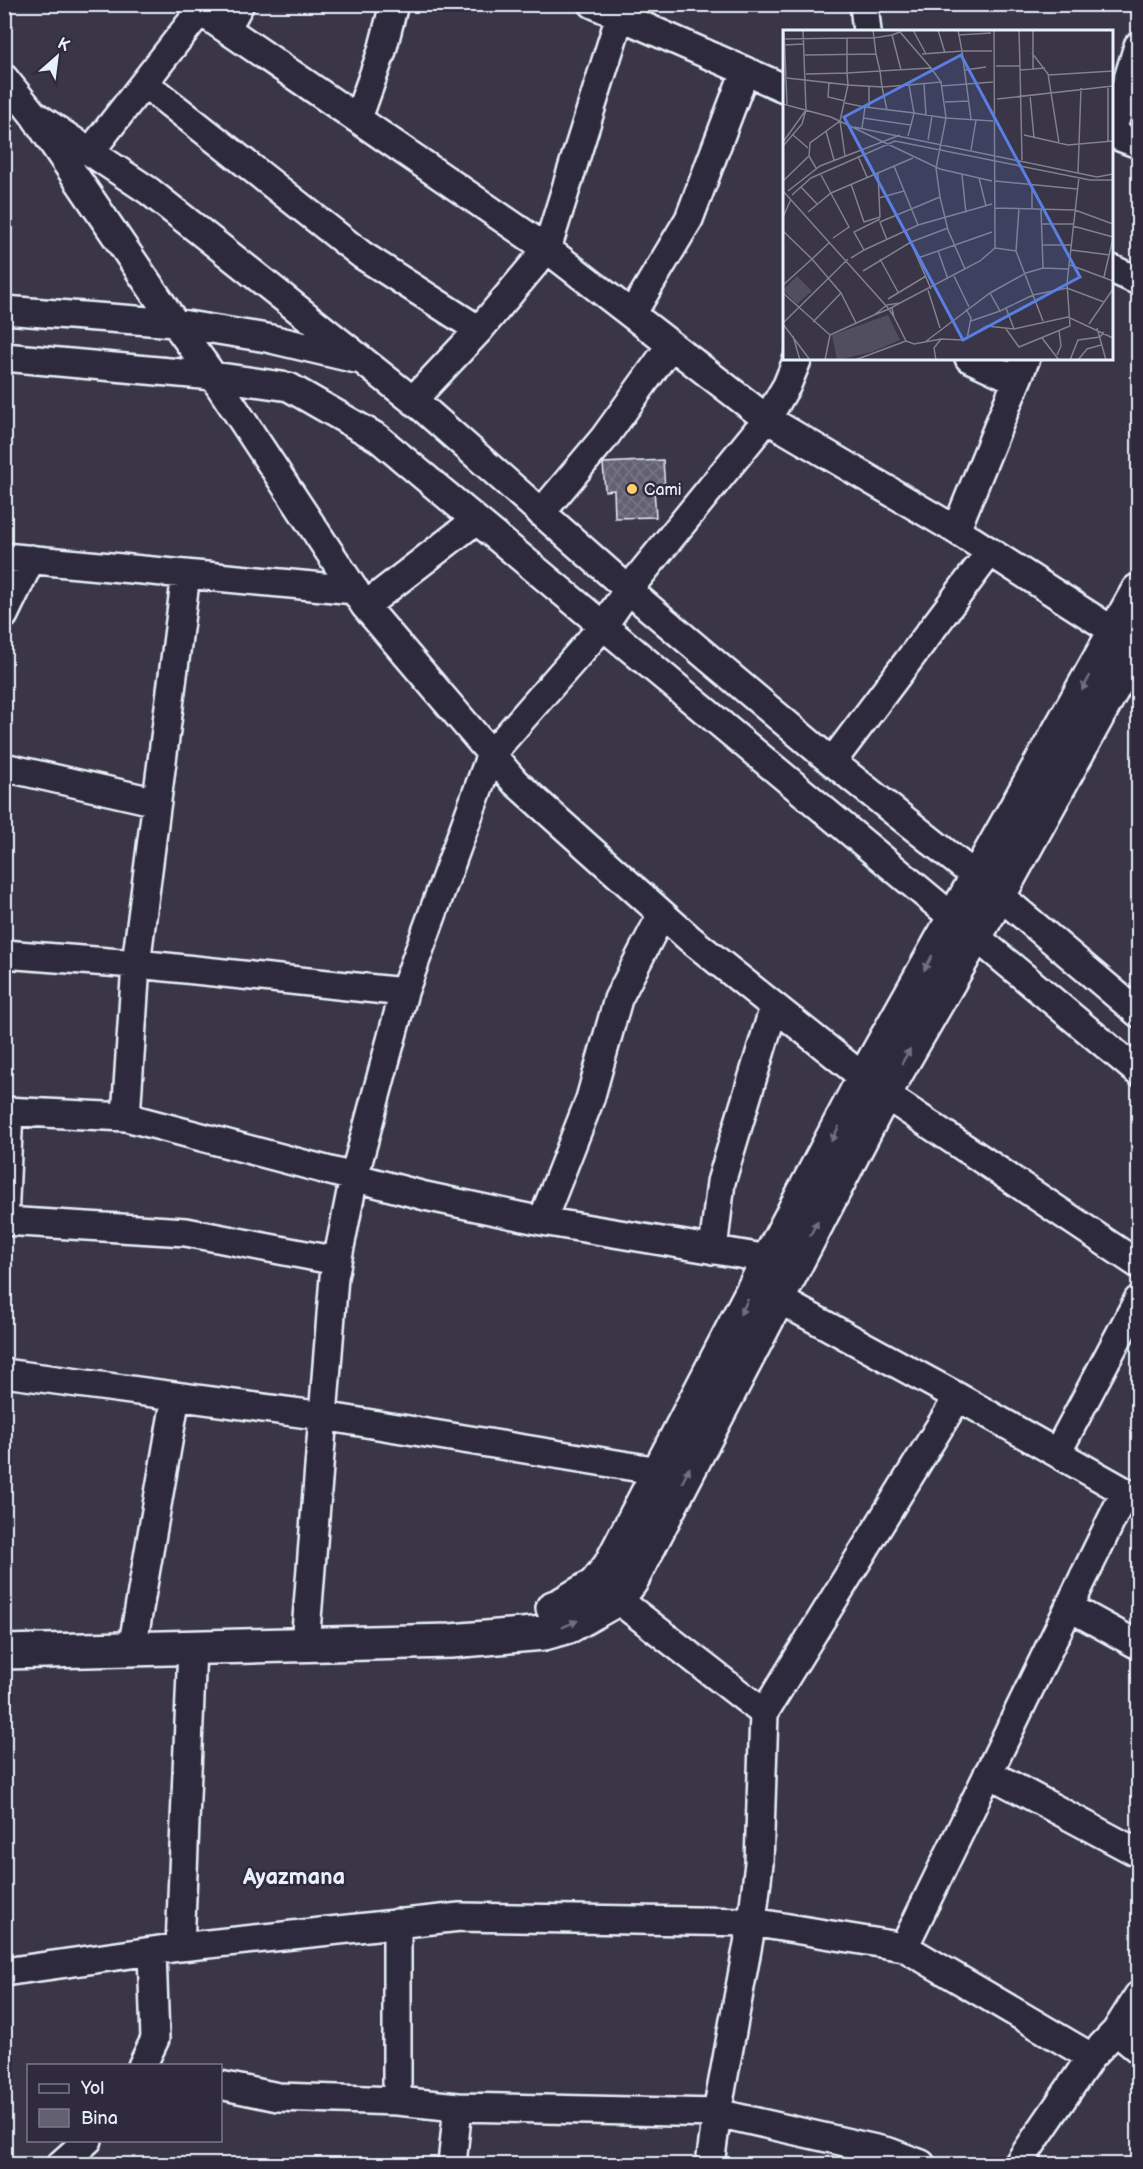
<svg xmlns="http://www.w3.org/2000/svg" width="1143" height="2169" font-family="'Balsamiq Sans',sans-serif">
<defs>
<pattern id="building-cross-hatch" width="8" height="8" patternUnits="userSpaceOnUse" patternTransform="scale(1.5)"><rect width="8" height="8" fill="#636171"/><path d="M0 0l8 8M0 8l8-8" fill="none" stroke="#797886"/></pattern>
</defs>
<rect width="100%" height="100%" fill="#3a3648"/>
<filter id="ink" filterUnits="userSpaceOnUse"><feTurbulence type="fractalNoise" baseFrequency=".0167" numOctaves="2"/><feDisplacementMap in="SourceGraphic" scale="12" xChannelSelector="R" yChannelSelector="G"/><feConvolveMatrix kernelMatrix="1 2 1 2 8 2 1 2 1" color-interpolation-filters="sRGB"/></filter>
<g filter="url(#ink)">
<!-- building -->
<path fill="url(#building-cross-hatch)" stroke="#e8f1f8" stroke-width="1.5" d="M663,460L665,489H654L656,517L615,518L614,490L605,491L603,463Z"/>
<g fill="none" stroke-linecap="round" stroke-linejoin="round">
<!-- minor casing -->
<g stroke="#e8f1f8" stroke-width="32">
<path id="minor" d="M593,4L620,16
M864,4L867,32
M200,11L547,249L479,330
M226,29L240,4
M4,78L33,114L175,323L213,376L365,606L515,782L690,939L864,1078
M144,83L362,255L479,330L413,400
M784,88L620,16L547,249L767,419L787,385L798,358
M33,114L149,191L425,410L647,606L832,762L999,895L1138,1013
M358,118L382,51L394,4
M1112,131L1138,46
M1112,134L1138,144
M90,152L200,11L192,4
M1112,269L1138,281
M4,310L175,323L267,338L356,359
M632,314L689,219L745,71
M4,357L213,376L289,387L378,438L1138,1072
M969,358L1016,380
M541,513L604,438L671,345
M956,530L1026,358
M4,557L355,590
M365,606L476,520
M4,615L31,559
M832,762L990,552
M4,767L157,802
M4,954L147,965L404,992L491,754L603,626L628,590L767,419L956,530L1115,632
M884,1094L1138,1264
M4,1111L126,1117L425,1196L542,1221L769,1259
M126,1117L136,964L186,574
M4,1220L9,1111
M4,1221L186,1232L337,1261
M542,1221L590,1099L618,999L662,914
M713,1250L721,1182L774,1007
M778,1299L958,1397L1138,1499
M4,1373L323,1416L659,1471
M1057,1453L1138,1300
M617,1599L764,1713L958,1397
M1069,1607L1138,1645
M305,1644L334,1277L354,1177L404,992
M132,1649L176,1396
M988,1773L1138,1853
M397,1923V2101L458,2107L452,2164
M180,1947L192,1647
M904,1947L1125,1492
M4,1972L180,1947L460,1917L752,1922L904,1947L1091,2057
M1116,2031L1138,2049
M142,2066L155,2039L152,1952
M220,2085L278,2097L397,2101
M458,2107L717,2113L889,2152L921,2164
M61,2164L88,2140
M710,2164L717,2113L752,1922L759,1863L764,1713
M1018,2164L1091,2057L1116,2031L1138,1996"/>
</g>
<!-- major casing -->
<g stroke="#e8f1f8" stroke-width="38">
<path id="major" d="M553,1608L561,1605L595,1585L610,1566L769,1259L864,1078L1138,591
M4,1652L451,1641L544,1633L569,1626L617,1599L631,1581L884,1094L999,895L1138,642"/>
</g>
<!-- minor -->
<use href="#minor" stroke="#2f2a3d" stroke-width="27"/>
<!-- major -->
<use href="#major" stroke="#2f2a3d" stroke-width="33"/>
</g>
<!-- one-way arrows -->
<defs><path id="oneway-solid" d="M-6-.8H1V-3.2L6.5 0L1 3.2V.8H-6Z" transform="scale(1.5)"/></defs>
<g fill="#70707e">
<use href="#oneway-solid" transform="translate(1086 683) rotate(119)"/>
<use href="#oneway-solid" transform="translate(928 963) rotate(119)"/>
<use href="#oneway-solid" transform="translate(906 1056) rotate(-60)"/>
<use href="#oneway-solid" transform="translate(835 1134) rotate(118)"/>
<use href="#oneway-solid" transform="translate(814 1228) rotate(-63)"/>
<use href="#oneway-solid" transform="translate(744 1307) rotate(117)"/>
<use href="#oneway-solid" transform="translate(686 1475) rotate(-63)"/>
<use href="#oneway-solid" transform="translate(570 1624) rotate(-24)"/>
</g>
</g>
<!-- markers -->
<circle fill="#ffd166" stroke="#2f2a3d" stroke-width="2" cx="632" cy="489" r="6"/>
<g text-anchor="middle" stroke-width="5" stroke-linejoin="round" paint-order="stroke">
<!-- poi labels -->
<g font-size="16" fill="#e8f1f8" stroke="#2f2a3d" text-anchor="start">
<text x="644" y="495">Cami</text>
</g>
<!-- district labels -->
<g font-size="22" font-weight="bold" fill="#e8f1f8" stroke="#2f2a3d">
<text x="294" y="1884">Ayazmana</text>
</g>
</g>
<!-- overview -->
<g transform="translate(783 30)">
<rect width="330" height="330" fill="#3a3648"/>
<path d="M14,246L29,261L14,274L0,260ZM105,285L117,310L89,322L54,330L49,305Z" fill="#504e5f"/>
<path fill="none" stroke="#80818e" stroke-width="1.5" d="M1,0L4,74M20,0L23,80M90,0L91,8L109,5M130,0L143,24M155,0L162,23M236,0L237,36M250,0V39M175,5L208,3M64,8H91L93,24M0,9L64,8V43L97,41L99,57L126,55M1,15L21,14M249,23L265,44L276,113M139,24L179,21L175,0M22,25L93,24L97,41L148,38L158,52M213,36H237L239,130M118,40L109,5L117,2L148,38M182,40L203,37M237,40L262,38M23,44L64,43L65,55L99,57L104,80M265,45L330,41M4,48L65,55L57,91M158,52L163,88L131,83L126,55ZM46,53L45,67L62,71M141,54L143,85M158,56L210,52M247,65L251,108M214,69L330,56M162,72L186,71M62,73L82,77L79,98M0,74L48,87L157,139L209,151M82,77L131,83L128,95M86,78V57M80,88L128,95L125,106M188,89L179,21H209M71,97L314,147L330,144M43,101L51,130M10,105L25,118M241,105L285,115L330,111M145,110L149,86M0,112L23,80L19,94L0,116M325,113V56M188,120L193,90M26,126L27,113L57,91L62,126M75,126L84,147M111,136L135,195M37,143L66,197L50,208M295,143L298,58M179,145L183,183M196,148L203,176M0,151L26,126L33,138M212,151L294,159M68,154L81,192L97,187L95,143M18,157L34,174M0,161L106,279L117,273L104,275M5,161L37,136L117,105M9,165L28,148L112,111L307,150H330M157,167L165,200L182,239M96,168L121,161M212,178L292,180L330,194M249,179V155M258,179L260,238M25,182L48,163L130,128M0,187L8,169M259,194H290M290,196L330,207M0,201L29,229L47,212M123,201L148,259M104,210L97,192L157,167L153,138L163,88L210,91M259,215H288M212,218L233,221L236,178M81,220L135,195L209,174M288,220L327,225M155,221L165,249M233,221L260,291M68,228L81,220L71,202L97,189M135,228L209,202M97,229L115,262M287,235L330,251M80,241L128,212L165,198M171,246L186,277M321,247L330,208M0,255L29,229L58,263L73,293M145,260L157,298M0,263L47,305M207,263L217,281L223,278L231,299M105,269L143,246M117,273L197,231L212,218L211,0M104,275L91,285L106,279L111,287L109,278M223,278L250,265L284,258L321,272M183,279L188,288L184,309M111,287L123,311L131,314L158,309L180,310L204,296L231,299L285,287L330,308M188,291L217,281M30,292L58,263M0,293L65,229M0,294L27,330M306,294L330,259M314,298L323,330M223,299L236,317L287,296L284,253L296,147M47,305L91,285M10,306L17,330M259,308L276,330M142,312L207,263L243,243L260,238L285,239M274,325L278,316L276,301M42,330L47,305M72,330L123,311M153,330L151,318L158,309M287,330L295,310L317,307L321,302M295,330L304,319L318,315"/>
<path fill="#5a7fe2" fill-opacity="0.15" stroke="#5a7fe2" stroke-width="3" d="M178,25L297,247L180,310L61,87Z"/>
<rect width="330" height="330" fill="none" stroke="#e8f1f8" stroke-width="3"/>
</g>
<!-- margin -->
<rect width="1143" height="2169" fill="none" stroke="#2f2a3d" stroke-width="24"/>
<rect x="12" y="12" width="1119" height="2145" fill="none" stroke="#e8f1f8" stroke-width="2" filter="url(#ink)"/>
<!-- legend -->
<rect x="27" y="2064" width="195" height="78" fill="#2f2a3d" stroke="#797a88" stroke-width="1.5"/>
<rect x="39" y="2084" width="30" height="9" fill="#2f2a3d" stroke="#797a88" stroke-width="1.5"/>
<text x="81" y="2094" font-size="18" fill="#e8f1f8">Yol</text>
<rect x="39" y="2109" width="30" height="18" fill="#636171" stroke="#797a88" stroke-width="1.5"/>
<text x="81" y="2124" font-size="18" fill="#e8f1f8">Bina</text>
<!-- north arrow -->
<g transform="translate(57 57) rotate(28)" stroke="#2f2a3d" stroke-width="4.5" paint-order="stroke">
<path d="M0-4.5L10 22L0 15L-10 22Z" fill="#e8f1f8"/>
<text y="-9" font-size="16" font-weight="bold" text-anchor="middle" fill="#e8f1f8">K</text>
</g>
</svg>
